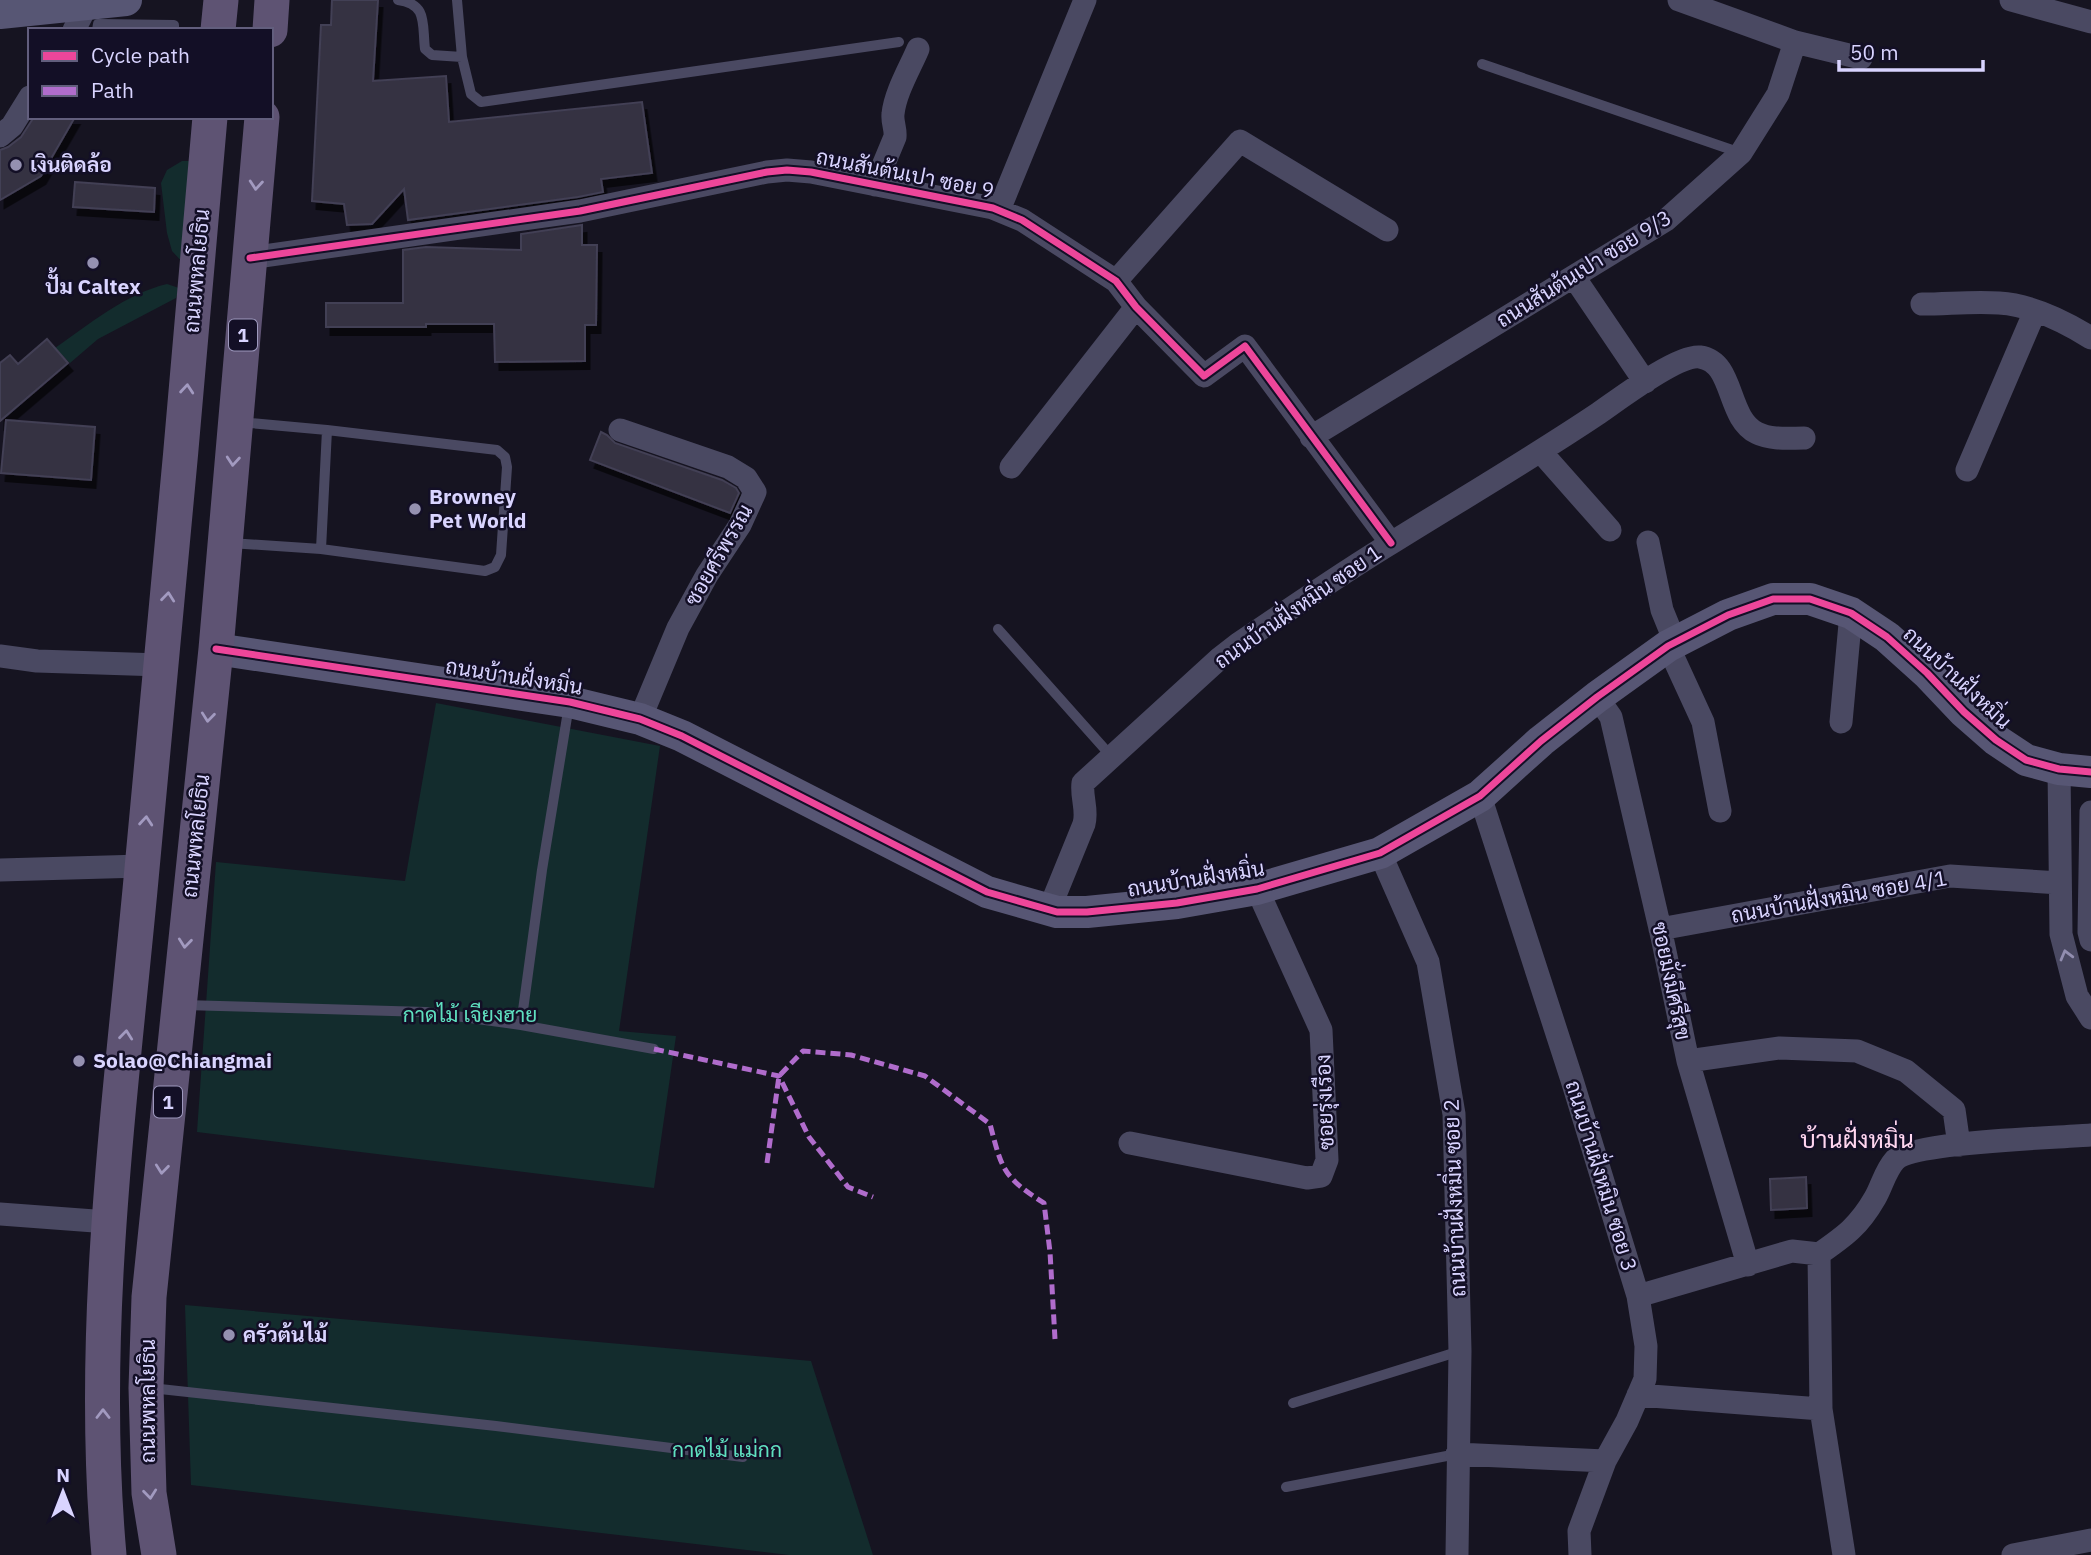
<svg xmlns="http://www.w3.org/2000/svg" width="2091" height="1555" font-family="'IBM Plex Sans',Sarabun,sans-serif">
<defs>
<filter id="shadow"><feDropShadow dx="4.5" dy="8" stdDeviation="0" flood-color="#0009"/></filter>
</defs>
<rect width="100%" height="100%" fill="#161421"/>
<!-- green -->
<path fill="#132c2d" d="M182,161H195L185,265L172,251L167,233L161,183L167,170Z
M167,284L179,288L176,298L98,339L70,363L55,348C90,324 125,294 167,284Z
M436,703L660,746L619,1031L676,1036L654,1188L197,1132L216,862L405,881Z
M185,1305L811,1361L873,1555H789L191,1485Z"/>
<!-- building -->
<path fill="#343243" stroke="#433f54" stroke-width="2" filter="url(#shadow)" d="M332,0H378L373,81L446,76L449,122L642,102L652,173L601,179L603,192L578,197L408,220L404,189L372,224L347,225L344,204L312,201L321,25H331Z
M34,117H75L41,176L0,200V150L8,147L21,137Z
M75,182L155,188L154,212L73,207Z
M582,225V245H597L596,325H585V361L495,362L494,324H426V327H326V303H403V250L426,247L521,250V234Z
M47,339L68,363L0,421V363L10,355L18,364Z
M6,420L95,427L91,480L1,473Z
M601,432L607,435L615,443L722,480L736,488L739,493L730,513L590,460Z
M1806,1177L1807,1208L1771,1210L1770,1179Z"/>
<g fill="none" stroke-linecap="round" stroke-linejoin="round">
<!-- lane -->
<path stroke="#4a4962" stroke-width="10" d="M398,0C428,4 422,24 425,49L432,55L462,57L471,94L481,102L899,42
M457,0L462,57
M97,30L98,24L174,25V30
M1482,64L1741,153
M230,543L321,549L327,430L239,422
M321,549L485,571L495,567L501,555L507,467L505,457L497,450L327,430
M998,629L1111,756
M184,1005L426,1012L521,1025L654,1049
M521,1025L542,870L569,705
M151,1388L496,1426L743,1457
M1293,1403L1460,1351
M1286,1487L1457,1454"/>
<!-- street -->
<path stroke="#4a4962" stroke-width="23" d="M1679,0L1795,42L1861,58
M2011,0L2091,22
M74,30L87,5
M0,136L12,126L30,97
M875,185L895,137C896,129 892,122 893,114C895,93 910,68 918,49
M999,210L1085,0
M250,258L580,211L767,172L787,170L811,172L993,208L1022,220L1116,281L1136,307L1204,376L1245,346L1391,543
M1574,277L1645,382
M1116,281L1240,141L1387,230
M1922,304C1948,304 1974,301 1999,303C2032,305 2064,321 2091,338
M620,430L728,467L746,478L755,492L740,525L707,575L678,628L640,719
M1311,437L1666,220L1741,153L1778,94L1795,42
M1541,452L1610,530
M1011,467L1136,307
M1967,470L2035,311
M1648,542L1662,610L1675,642
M1668,646L1703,722L1720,811
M0,656L37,661L161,665
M1597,697L1611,717L1662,937L1688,1061L1748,1265
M1841,722L1851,613
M2059,769L2061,934L2077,996L2091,1018
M1480,796L1572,1080L1638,1296L1646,1346L1645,1379L1627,1421L1605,1461L1579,1531L1580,1555
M2091,812L2089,932L2091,940
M1380,853L1428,962L1454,1114L1460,1351L1457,1555
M0,870L142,866
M1049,910L1084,824C1088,810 1081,797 1083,783L1220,658L1238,644C1289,610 1340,574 1393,542C1462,499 1532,458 1599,413C1618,400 1678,354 1700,357C1735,362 1726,418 1757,433C1771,440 1789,438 1804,438
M1660,929L1950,876L2060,883
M1688,1061L1780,1048L1857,1051L1906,1071L1954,1110L1959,1145
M1130,1143L1307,1178L1321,1176L1327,1160L1321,1030L1257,889
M0,1214L108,1222
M1638,1296L1792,1251L1819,1254
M1638,1395L1821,1409
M1457,1454L1605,1461
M1844,1555L1821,1409L1819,1254C1845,1236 1859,1226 1875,1198C1882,1186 1885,1171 1895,1160C1914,1141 2058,1138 2091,1135
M2013,1555L2091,1540"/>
<!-- secondary -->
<path stroke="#575674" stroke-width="32" d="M0,13L126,0
M216,649L570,702L640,719L682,736L987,892L1057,912H1087L1177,903L1257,889L1380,853L1480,796L1541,741L1597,697L1668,646L1728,615L1773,599H1810L1851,613L1887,637L1927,673L1964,712L1996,740L2026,760L2059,769L2091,772"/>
<!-- primary -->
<path stroke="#5e5373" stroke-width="35" d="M218,30L221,0
M270,30L272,0
M109,1555C89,1333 119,1111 140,890C165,632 188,375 210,117
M159,1555L149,1493L146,1388L149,1297L216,649L262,117"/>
<!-- quiet -->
<path stroke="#b06ccc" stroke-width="5" stroke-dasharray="10 5" stroke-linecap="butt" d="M654,1049L779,1076L809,1137L848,1187L873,1197
M767,1163L779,1076L803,1051L851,1055L925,1076L990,1124C1002,1170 1003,1177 1044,1203L1050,1252L1055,1339"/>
<!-- cycleway casing -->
<g stroke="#130f26" stroke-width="11">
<path id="cycleway" d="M250,258L580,211L767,172L787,170L811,172L993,208L1022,220L1116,281L1136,307L1204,376L1245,346L1391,543
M216,649L570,702L640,719L682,736L987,892L1057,912H1087L1177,903L1257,889L1380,853L1480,796L1541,741L1597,697L1668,646L1728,615L1773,599H1810L1851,613L1887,637L1927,673L1964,712L1996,740L2026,760L2059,769L2091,772"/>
</g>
<!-- cycleway -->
<use href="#cycleway" stroke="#ed469a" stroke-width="7"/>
</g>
<!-- one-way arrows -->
<defs><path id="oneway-chevron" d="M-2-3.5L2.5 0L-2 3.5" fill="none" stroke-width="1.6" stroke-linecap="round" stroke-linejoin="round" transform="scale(1.75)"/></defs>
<g stroke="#a29ac0">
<use href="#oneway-chevron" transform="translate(256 185) rotate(95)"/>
<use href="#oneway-chevron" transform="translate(187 389) rotate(-85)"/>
<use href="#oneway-chevron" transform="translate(233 461) rotate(95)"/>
<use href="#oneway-chevron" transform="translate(168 597) rotate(-84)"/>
<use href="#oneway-chevron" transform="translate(208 717) rotate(96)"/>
<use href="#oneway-chevron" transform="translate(146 821) rotate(-85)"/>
<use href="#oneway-chevron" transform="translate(185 943) rotate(96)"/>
<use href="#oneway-chevron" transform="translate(126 1035) rotate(-84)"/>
<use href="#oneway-chevron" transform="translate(162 1169) rotate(96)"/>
<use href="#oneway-chevron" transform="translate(103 1414) rotate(-90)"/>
<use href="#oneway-chevron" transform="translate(150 1494) rotate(84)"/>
</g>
<use stroke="#928eb0" href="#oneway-chevron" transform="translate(2066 955) rotate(-105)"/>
<!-- markers -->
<g fill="#9591b1" stroke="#130f26" stroke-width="2.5">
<circle cx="16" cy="165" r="7"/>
<circle cx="93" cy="263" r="7"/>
<circle cx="415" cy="509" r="7"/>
<circle cx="79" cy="1061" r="7"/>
<circle cx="229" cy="1335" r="7"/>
</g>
<g text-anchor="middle" stroke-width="5" stroke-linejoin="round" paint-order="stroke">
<!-- shield labels -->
<g fill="#130f26" stroke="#9e99be" stroke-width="2">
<rect x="229" y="319.5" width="28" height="31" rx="5"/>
<rect x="154" y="1086.5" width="28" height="31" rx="5"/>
</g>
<g font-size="19" font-weight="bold" fill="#d9d4ff">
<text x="243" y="342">1</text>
<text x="168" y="1109">1</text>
</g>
<!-- poi labels -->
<g font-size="21" font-weight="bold" fill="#d9d4ff" stroke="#130f26" text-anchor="start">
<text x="30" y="172">เงินติดล้อ</text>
<text x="93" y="294" text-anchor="middle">ปั้ม Caltex</text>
<text x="429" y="504">Browney<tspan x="429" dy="24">Pet World</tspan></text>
<text x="93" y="1068">Solao@Chiangmai</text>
<text x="243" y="1342">ครัวต้นไม้</text>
</g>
<!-- street labels -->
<g font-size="21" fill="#d9d4ff" stroke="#130f26">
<text transform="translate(905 174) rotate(11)" y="7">ถนนสันต้นเปา ซอย 9</text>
<text transform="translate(1584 269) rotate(-32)" y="7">ถนนสันต้นเปา ซอย 9/3</text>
<text transform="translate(197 271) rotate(-85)" y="7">ถนนพหลโยธิน</text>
<text transform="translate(719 555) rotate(-60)" y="7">ซอยศรีพรรณ</text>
<text transform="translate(1298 607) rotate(-35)" y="7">ถนนบ้านฝั่งหมิ่น ซอย 1</text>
<text transform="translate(514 677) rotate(9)" y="7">ถนนบ้านฝั่งหมิ่น</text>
<text transform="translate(1957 678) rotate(43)" y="7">ถนนบ้านฝั่งหมิ่น</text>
<text transform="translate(196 836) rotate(-84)" y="7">ถนนพหลโยธิน</text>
<text transform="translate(1196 879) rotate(-9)" y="7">ถนนบ้านฝั่งหมิ่น</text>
<text transform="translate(1839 897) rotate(-10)" y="7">ถนนบ้านฝั่งหมิน ซอย 4/1</text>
<text transform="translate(1671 981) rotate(78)" y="7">ซอยมั่งมีศรีสุข</text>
<text transform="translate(1325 1102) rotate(-92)" y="7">ซอยรุ่งเรือง</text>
<text transform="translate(1601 1176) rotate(73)" y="7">ถนนบ้านฝั่งหมิน ซอย 3</text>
<text transform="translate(1455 1198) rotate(-92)" y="7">ถนนบ้านฝั่งหมิ่น ซอย 2</text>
<text transform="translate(148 1401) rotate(-90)" y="7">ถนนพหลโยธิน</text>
</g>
<!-- park labels -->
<g font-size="21" fill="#5fe0c0" stroke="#130f26">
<text x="470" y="1022">กาดไม้ เจียงฮาย</text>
<text x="727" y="1457">กาดไม้ แม่กก</text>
</g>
<!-- quarter labels -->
<g font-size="24" fill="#ffd6f0" stroke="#130f26">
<text x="1857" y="1148">บ้านฝั่งหมิ่น</text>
</g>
</g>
<!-- legend -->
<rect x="28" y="28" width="245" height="91" fill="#130f26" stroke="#625e7d" stroke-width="2"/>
<rect x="42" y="51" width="35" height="10" fill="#ed469a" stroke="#625e7d" stroke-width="2"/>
<text x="91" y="63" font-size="21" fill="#d9d4ff">Cycle path</text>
<rect x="42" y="86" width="35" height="10" fill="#b06ccc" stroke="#625e7d" stroke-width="2"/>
<text x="91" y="98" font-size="21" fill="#d9d4ff">Path</text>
<!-- north arrow -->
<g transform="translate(63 1492)" stroke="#130f26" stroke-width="5" paint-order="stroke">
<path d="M0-5L12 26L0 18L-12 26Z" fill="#d9d4ff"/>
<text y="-10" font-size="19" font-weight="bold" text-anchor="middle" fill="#d9d4ff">N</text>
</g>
<!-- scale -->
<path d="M1839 60v10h144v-10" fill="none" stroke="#d9d4ff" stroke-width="3.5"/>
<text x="1850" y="60" font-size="21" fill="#d9d4ff" stroke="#130f26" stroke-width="5" paint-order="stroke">50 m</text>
</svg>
